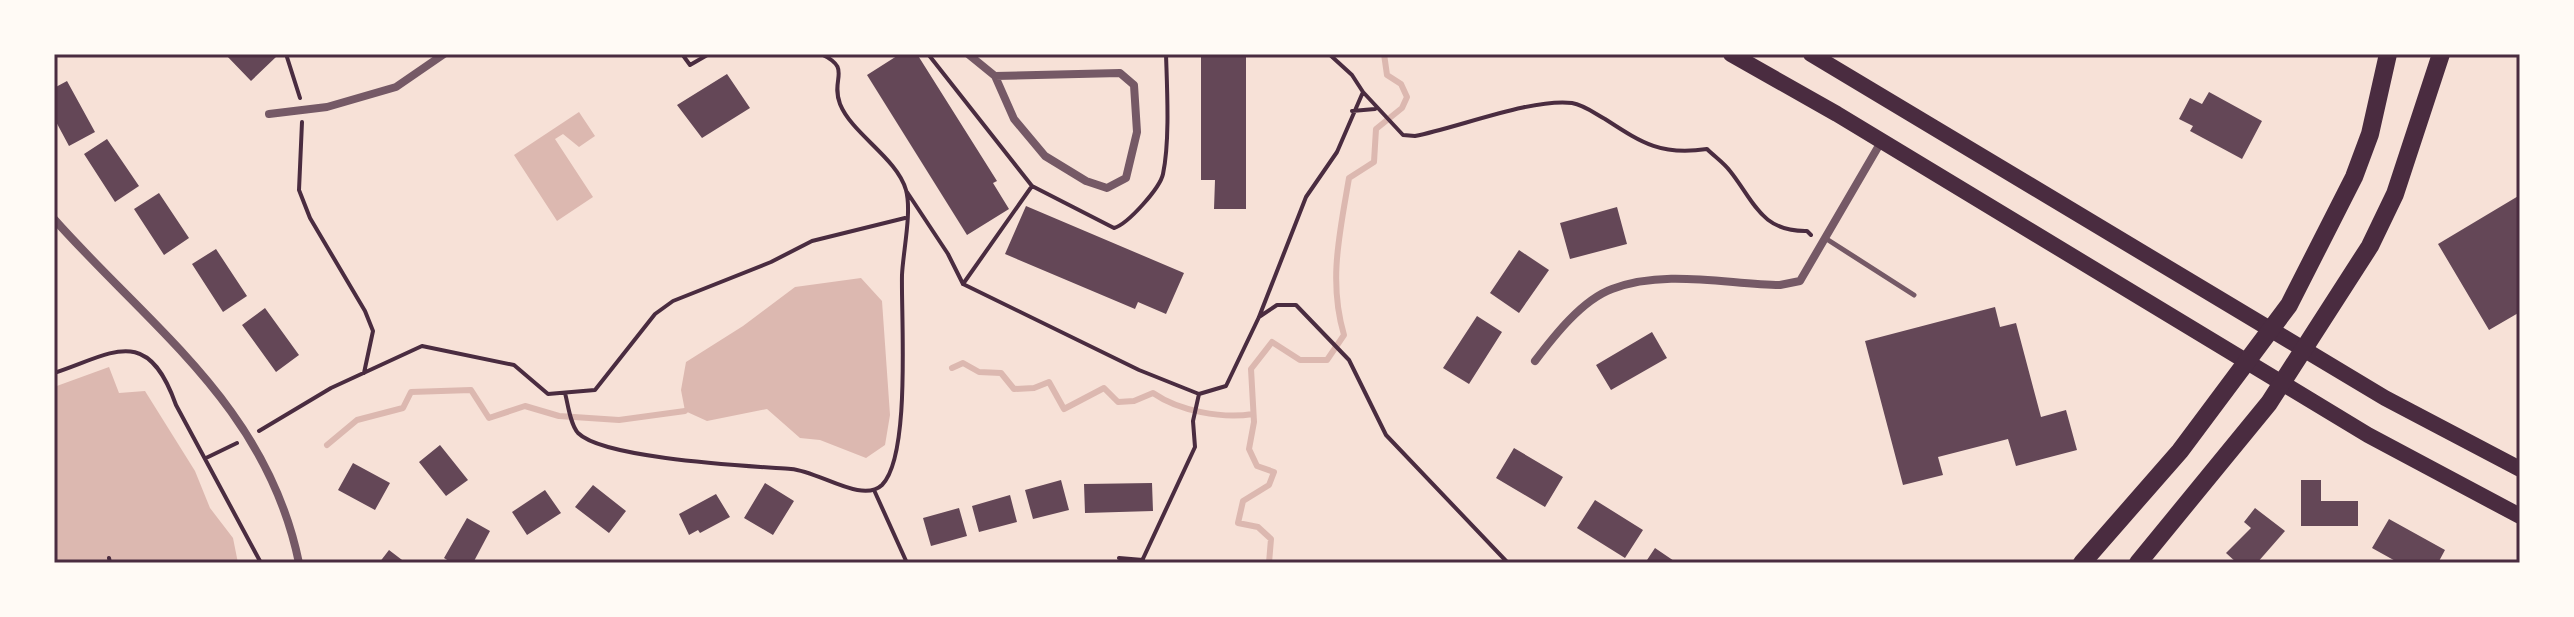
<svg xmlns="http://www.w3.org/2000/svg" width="2574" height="617" font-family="Jost,sans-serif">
<rect width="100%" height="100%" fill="#f7e1d7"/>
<!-- water -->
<path fill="#dcb8b0" d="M579,112L595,136L579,147L563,134L555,139L593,197L557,221L514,155Z
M861,278L882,301L890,415L885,445L866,458L820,440L800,438L767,409L707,421L685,411L681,390L686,362L743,326L795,287Z
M109,367L119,393L145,391L195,471L210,508L233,538L238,563H54V387Z"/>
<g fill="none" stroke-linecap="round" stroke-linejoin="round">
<!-- stream -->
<path stroke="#dcb8b0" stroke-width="6" d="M952,368L963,363L979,372L1001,373L1014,389L1034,388L1049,382L1064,409L1104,388L1118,402L1134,401L1153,393C1179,411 1222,419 1253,414
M327,445L357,420L403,408L411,392L471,390L489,418L525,406L559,416L619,420L685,411
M1269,563L1271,539L1258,527L1238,523L1243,501L1269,485L1274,472L1257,466L1249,449L1254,422L1251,369L1272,342L1300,360H1327L1344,335C1328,281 1340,232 1349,178L1374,162L1376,129L1402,108L1407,97L1401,84L1387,75L1384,54"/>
</g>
<!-- building -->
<path fill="#644757" d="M225,54H273L276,57L251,81Z
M900,54H917L997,181L993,183L1009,209L967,235L867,75Z
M1201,54H1246V209H1214L1215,180H1201Z
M727,74L750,108L702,138L677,105Z
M67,81L95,132L69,146L54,118V88Z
M2209,92L2262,121L2242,159L2190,131L2193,126L2179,119L2190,98L2202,104Z
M107,139L139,186L115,202L84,154Z
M159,193L189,238L164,255L134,209Z
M2520,195V312L2489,330L2438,244Z
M1026,206L1184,273L1166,314L1138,302L1135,309L1005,254Z
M1617,207L1627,244L1570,259L1560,223Z
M216,249L247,296L223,312L192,264Z
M1519,250L1549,270L1519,313L1490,293Z
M1995,307L2000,327L2016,323L2041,417L2066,410L2077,450L2016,466L2008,439L1938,457L1943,475L1903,485L1865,341Z
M265,308L299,355L276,372L242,325Z
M1477,316L1502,332L1469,384L1443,368Z
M1652,332L1667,358L1611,390L1596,365Z
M440,445L468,480L446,496L419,462Z
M1514,448L1563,477L1545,507L1496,478Z
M353,463L390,483L375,510L338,490Z
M1061,480L1069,510L1033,519L1025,490Z
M2301,480H2321V501H2358V526H2301Z
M765,483L794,501L773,535L744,518Z
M1152,483L1153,511L1085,513L1084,484Z
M593,485L626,511L609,533L575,507Z
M545,490L561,513L527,535L512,512Z
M716,494L730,517L700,533L698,530L689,535L679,514Z
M1010,495L1017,522L979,532L972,506Z
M1595,500L1643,530L1625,558L1577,528Z
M959,508L967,536L931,546L923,518Z
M2255,508L2285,531L2257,563H2237L2226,553L2251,528L2244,522Z
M467,518L490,531L473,563H452L444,558Z
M2389,519L2445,550L2438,563H2399L2372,548Z
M1655,548L1677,563H1645Z
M389,550L406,563H379Z"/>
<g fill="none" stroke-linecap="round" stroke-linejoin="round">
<!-- path -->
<path stroke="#4a2c40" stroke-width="4" d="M286,54L300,98
M682,54L690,65L709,54
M928,54L1032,186L1114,228C1128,224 1160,188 1163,174C1170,141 1167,88 1166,54
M1363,92L1403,135L1415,136C1457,128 1532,98 1572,103C1584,105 1594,113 1605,119C1642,143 1661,156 1707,149C1714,156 1724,163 1730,171C1754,201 1761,232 1807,231L1811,235
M1352,111L1375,109
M302,122L299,190L310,218L365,311L373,331L364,373
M907,192L948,254L963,284L1032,186
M963,284L1139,370L1199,394
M1259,317L1277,305H1296L1349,360L1386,435L1508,563
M54,373C112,354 147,323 176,405L261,563
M565,393C568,404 570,424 578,433C604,459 750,466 791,469C819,471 862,504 882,485C911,456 901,319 902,275C903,252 912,212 906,190C897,158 852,134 840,104C830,78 853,69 821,54
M259,431L331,388L422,346L514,365L548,394L595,390L655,314L673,301L771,262L812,241L905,218
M206,458L237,443
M874,490L907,563
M109,558L110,563
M1119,558L1143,560
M1141,563L1195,447L1193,421L1199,394L1226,386L1259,317L1306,197L1337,152L1363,92L1352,75L1329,54"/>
<!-- service -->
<path stroke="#755966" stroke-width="5" d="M1825,238L1914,295"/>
<!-- minor -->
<path stroke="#755966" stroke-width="8" d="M968,54L995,76L1014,119L1045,156L1086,181L1107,188L1126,178L1137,132L1134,85L1120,73L995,76
M269,114L327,107L396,87L444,54
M54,219C152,329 267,407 299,563
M1535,361C1554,336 1582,300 1612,289C1664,269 1726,284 1780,285L1800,281L1881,142"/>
<!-- secondary -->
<path stroke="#4a2c40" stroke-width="16" d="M1731,54L1837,114L2368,435L2520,516
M1811,54L2385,398L2520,469"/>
<!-- primary -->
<path stroke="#4a2c40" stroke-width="18" d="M2082,563L2180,451L2289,305L2354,177L2370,134L2388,54
M2138,563L2269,403L2370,246L2395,194L2441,54"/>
</g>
<!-- border -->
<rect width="2574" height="617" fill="none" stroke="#fffaf5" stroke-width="112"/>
<rect x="56" y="56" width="2462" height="505" fill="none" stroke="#4a2c40" stroke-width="3"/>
</svg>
